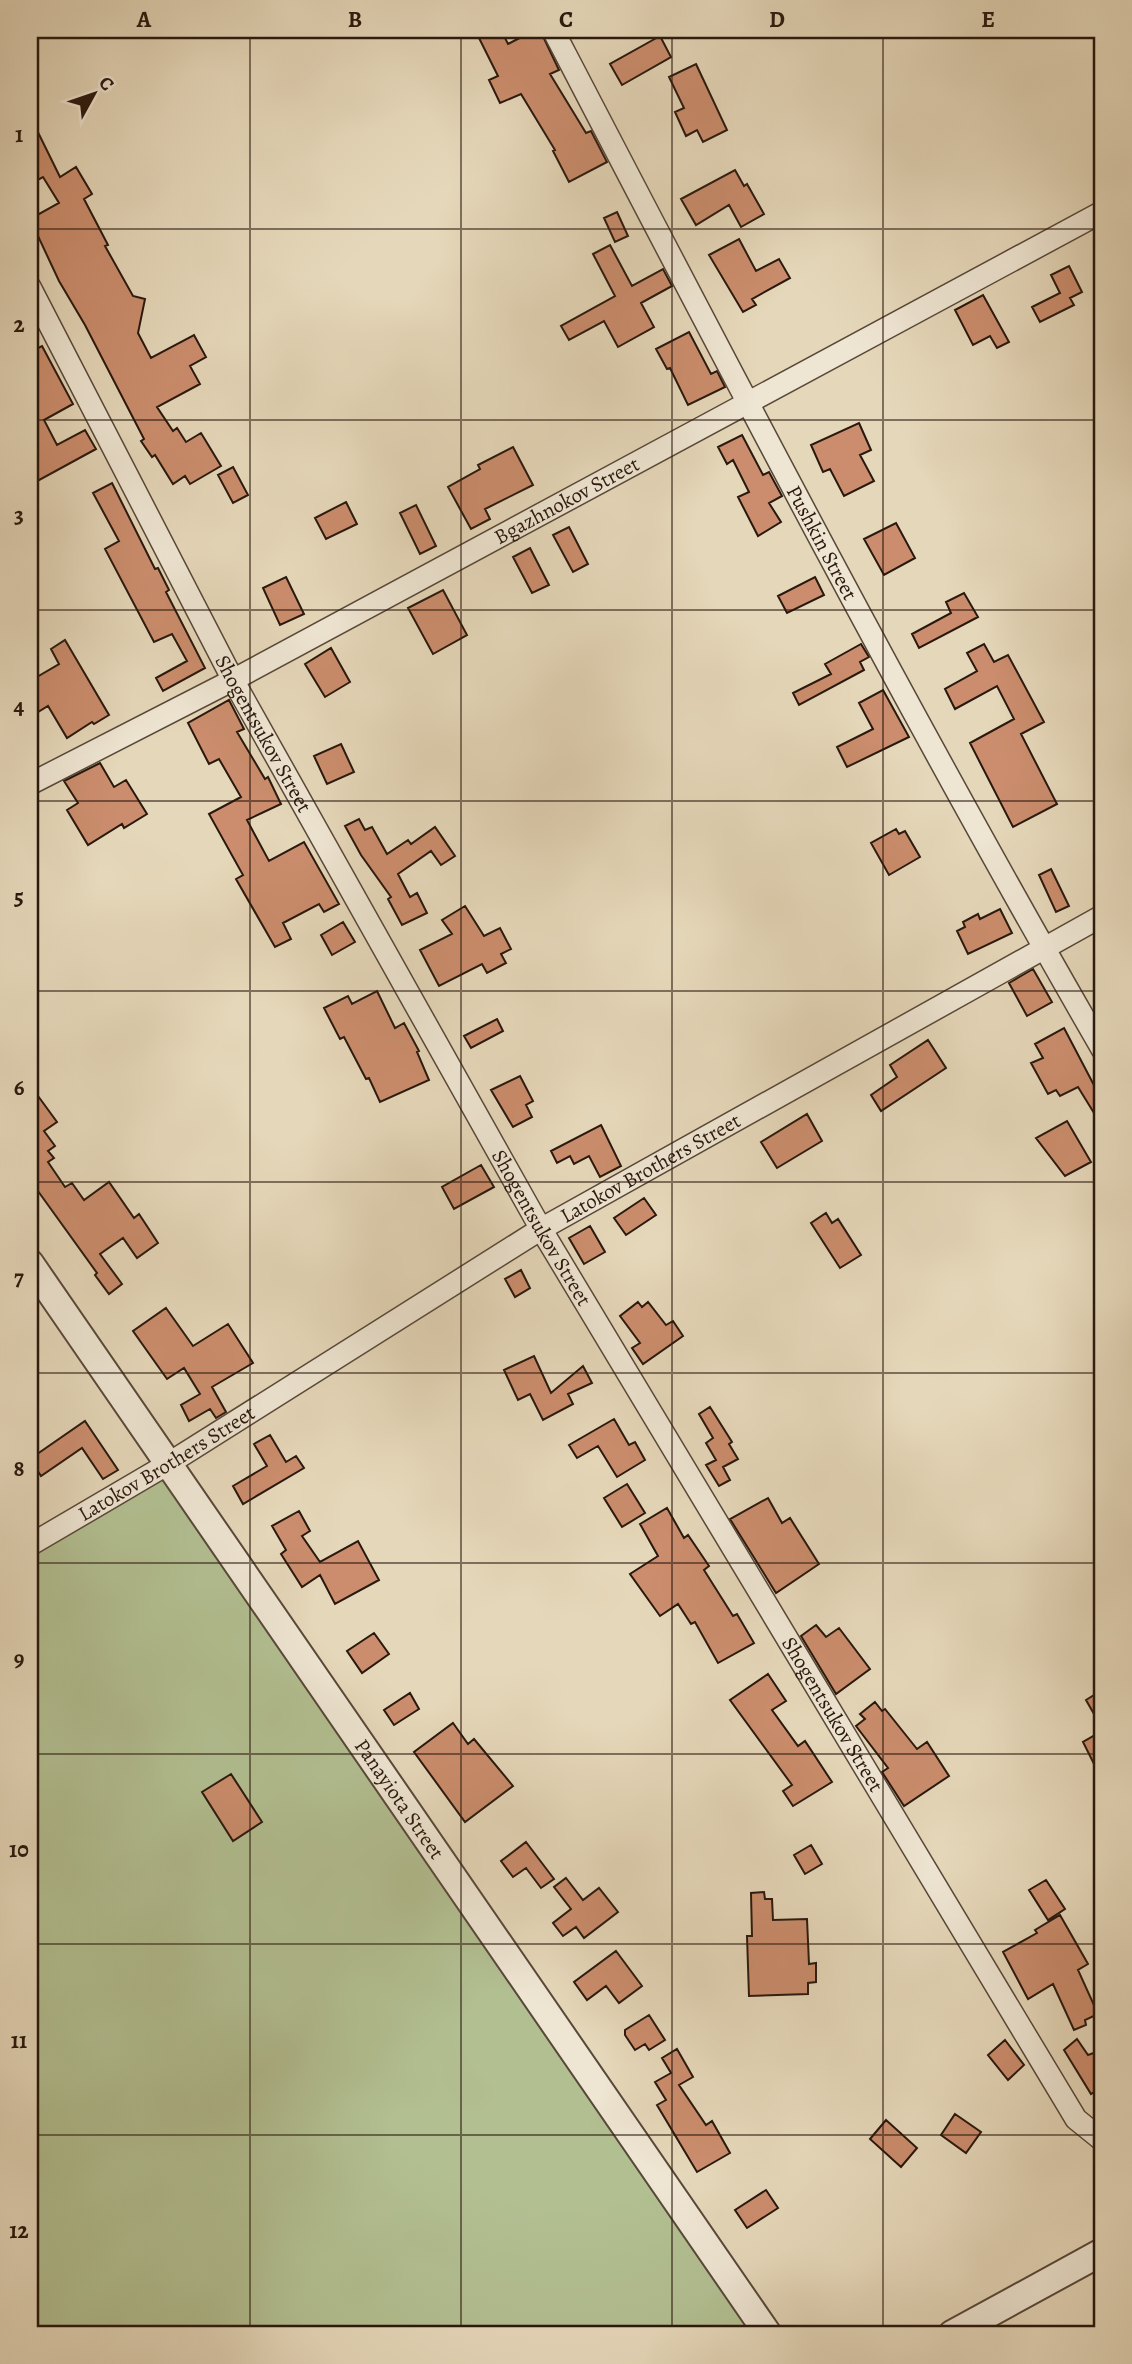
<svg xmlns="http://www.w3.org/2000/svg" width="1132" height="2364" font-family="Alegreya,serif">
<rect width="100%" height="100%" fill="#e5d7b9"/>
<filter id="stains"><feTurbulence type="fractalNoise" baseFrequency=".00286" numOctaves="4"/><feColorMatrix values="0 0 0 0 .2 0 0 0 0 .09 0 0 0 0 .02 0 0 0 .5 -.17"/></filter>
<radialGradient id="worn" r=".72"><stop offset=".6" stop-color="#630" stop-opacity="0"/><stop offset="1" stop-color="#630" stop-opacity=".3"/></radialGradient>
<!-- green -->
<path fill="#b2bf91" stroke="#6e6c50" stroke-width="2" d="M168,1464L768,2334H30V1545Z"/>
<!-- building -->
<path fill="#cb8d6d" stroke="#29180e" stroke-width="2" d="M475,30H501L508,44L535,30H540L559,70L550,74L586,133L591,131L607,162L569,182L553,151L555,150L521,94L500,103L489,80L498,76Z
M660,36L671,57L622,85L610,64Z
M696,64L727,130L703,142L697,130L686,136L675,112L684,108L669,77Z
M30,116L60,177L76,167L92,194L84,199L108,245L105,246L133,296L145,299L138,333L151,358L194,335L206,357L190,366L200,384L157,407L173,431L177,428L186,442L201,433L221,466L190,484L185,476L173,484L155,455L152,457L141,441L144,439L85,325L59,281L30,219L59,203L43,177L30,184Z
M735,170L744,186L747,184L764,214L741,227L729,205L696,225L681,199Z
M617,212L628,236L615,242L604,218Z
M739,239L756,271L779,259L790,278L752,299L756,305L743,312L709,255Z
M610,245L632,286L663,269L672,286L641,303L654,327L618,347L604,321L569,340L561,326L615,296L593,254Z
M1069,266L1082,292L1070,298L1074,305L1040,322L1032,307L1060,293L1051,275Z
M983,295L1009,342L997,348L990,336L973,345L955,310Z
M689,332L711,374L717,371L725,387L688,405L670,368L667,369L656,349Z
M42,346L73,404L44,420L57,445L85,430L96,449L30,485V352Z
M859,423L871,450L860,455L874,481L844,496L830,469L823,472L811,445Z
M742,435L763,475L769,472L782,496L769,503L781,522L758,536L738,497L749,492L733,460L727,464L718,447Z
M513,447L533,485L485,509L490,519L471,529L448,487L480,469L478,465Z
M233,467L248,495L233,503L218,475Z
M112,483L155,569L158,568L169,590L166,592L205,668L163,691L156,678L187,661L172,634L154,642L105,549L119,541L93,493Z
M346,502L357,524L326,539L315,518Z
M416,505L436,546L420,554L400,513Z
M896,523L915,558L884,575L864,539Z
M569,527L588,564L573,572L553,535Z
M530,548L549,585L532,593L513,557Z
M286,577L304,614L280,625L263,588Z
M815,577L824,595L787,613L778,596Z
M443,590L467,635L433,654L408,608Z
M964,593L978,617L919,648L912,634L951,613L946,602Z
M65,640L109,715L94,724L92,722L67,738L48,706L30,717V693L35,690L30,681L59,664L51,649Z
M861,644L869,657L860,662L864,670L799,705L793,693L831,674L825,664Z
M984,644L994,662L1008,655L1044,722L1021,734L1057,804L1013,827L970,743L1014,719L997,686L955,709L945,689L977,671L967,653Z
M331,648L350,682L325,697L305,664Z
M883,690L909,737L847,767L837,747L873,729L859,703Z
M229,700L244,729L237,732L265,779L268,777L281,804L247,820L269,861L304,842L339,904L324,912L319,904L283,923L291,939L275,947L236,879L243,875L209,814L241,797L219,759L209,764L188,723Z
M341,744L354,772L327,784L314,756Z
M100,763L114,787L126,780L147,814L124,828L122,824L88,845L67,810L78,803L64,781Z
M359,819L365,830L372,827L387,854L408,840L411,844L435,827L455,856L441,865L431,851L398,874L410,897L417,893L427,913L402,925L388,899L391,897L361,855L345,826Z
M896,829L899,834L905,831L920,857L889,875L871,843Z
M1051,869L1069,906L1056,912L1039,875Z
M465,906L484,936L500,928L511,949L501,954L506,963L487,973L482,964L439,986L420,950L452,934L442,920Z
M1000,909L1012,933L968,954L957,931L965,927L963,922L978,914L980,919Z
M343,922L355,942L332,955L321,935Z
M1033,969L1052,1002L1027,1016L1009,983Z
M377,991L395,1028L404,1023L419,1051L417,1052L429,1080L380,1102L369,1078L366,1079L344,1037L340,1039L324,1008L348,996L352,1004Z
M497,1019L503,1031L471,1048L464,1036Z
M1064,1028L1096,1089L1102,1085V1126L1078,1087L1060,1096L1056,1090L1048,1094L1031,1063L1043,1058L1035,1044Z
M928,1040L946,1068L881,1111L871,1095L897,1077L890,1065Z
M520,1076L533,1101L526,1105L532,1117L513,1127L491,1090Z
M30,1085L57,1122L44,1131L55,1146L48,1151L54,1158L48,1162L65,1187L72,1183L84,1200L109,1182L134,1218L139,1214L158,1243L137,1258L123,1238L100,1254L122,1284L109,1294L95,1275L97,1273L30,1180Z
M807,1114L822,1141L777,1168L761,1142Z
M1067,1121L1091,1162L1065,1176L1036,1138Z
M601,1125L621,1166L600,1177L589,1156L574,1164L570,1156L557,1163L551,1151Z
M481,1165L494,1187L454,1209L442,1187Z
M644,1198L656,1215L626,1235L614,1218Z
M826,1213L832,1223L838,1219L861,1255L840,1268L811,1223Z
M590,1226L605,1252L584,1264L569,1238Z
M521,1270L530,1288L515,1297L505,1279Z
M638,1302L642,1307L648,1302L666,1325L673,1321L683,1336L643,1364L632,1348L640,1343L620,1316Z
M166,1308L193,1346L228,1324L253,1363L212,1387L226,1412L216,1418L210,1409L189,1421L181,1405L200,1394L184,1368L167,1379L133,1331Z
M534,1356L551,1393L583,1366L592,1383L568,1394L573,1404L543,1420L530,1394L518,1400L504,1370Z
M710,1407L732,1442L729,1444L738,1459L723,1467L730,1480L719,1486L706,1465L716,1460L706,1443L713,1438L699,1414Z
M614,1419L629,1445L635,1442L645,1460L617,1477L598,1446L577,1458L569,1445Z
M85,1421L118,1470L103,1479L82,1448L41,1476L30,1459Z
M270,1435L286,1462L296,1456L304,1468L243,1504L233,1486L267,1466L254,1444Z
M627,1484L645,1513L622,1527L604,1498Z
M768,1498L782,1523L790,1518L819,1564L776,1593L730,1519Z
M667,1508L684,1538L688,1535L709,1566L704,1570L733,1616L737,1614L754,1643L718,1663L695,1622L691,1624L678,1604L660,1616L630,1574L658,1556L640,1524Z
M299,1511L310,1531L302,1536L320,1562L358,1541L379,1580L335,1604L320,1575L302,1587L281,1554L286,1550L272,1526Z
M816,1625L826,1637L839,1628L870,1669L836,1694L801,1636Z
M374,1633L389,1654L362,1673L347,1651Z
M768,1674L786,1701L772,1710L798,1746L805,1741L832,1782L793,1806L783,1791L792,1785L730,1700Z
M1102,1690V1728L1086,1700Z
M410,1693L419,1709L394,1725L384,1710Z
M875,1702L882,1711L885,1709L917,1749L927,1742L949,1776L904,1806L882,1772L888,1768L856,1726L865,1719L860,1714Z
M453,1723L468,1744L474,1739L513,1786L465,1822L414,1752Z
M1102,1731V1780L1083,1742Z
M231,1774L262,1822L233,1841L202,1792Z
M526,1842L554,1879L541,1888L526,1868L513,1877L501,1861Z
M811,1845L822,1864L805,1874L794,1855Z
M566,1878L583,1900L599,1888L618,1912L584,1938L576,1927L563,1936L553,1923L571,1909L554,1887Z
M1046,1880L1065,1909L1048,1920L1029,1890Z
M764,1892L765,1899H772L773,1920L807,1919L809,1964L816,1963V1982L808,1983V1994L749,1996L747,1936H752L751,1893Z
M1060,1915L1088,1964L1078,1970L1098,2014L1085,2020L1086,2025L1074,2030L1053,1984L1028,1999L1003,1952L1037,1933L1035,1930Z
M616,1951L642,1986L619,2003L606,1986L587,2000L574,1982Z
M649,2015L665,2040L649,2050L645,2044L635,2050L625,2035V2030Z
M1077,2039L1088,2055L1102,2050V2087L1091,2094L1064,2050Z
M1005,2040L1024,2065L1008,2080L988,2055Z
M677,2049L693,2077L679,2085L706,2125L712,2121L730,2153L697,2172L657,2105L666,2100L655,2082L671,2073L662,2058Z
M955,2114L981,2132L966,2153L941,2135Z
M886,2120L917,2148L901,2167L870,2139Z
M766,2190L778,2208L747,2228L735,2210Z"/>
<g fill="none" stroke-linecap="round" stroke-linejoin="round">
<!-- minor casing -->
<g stroke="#584839" stroke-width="24">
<g id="minor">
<path id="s1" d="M553,30C731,372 909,715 1102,1049"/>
<path id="s2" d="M30,287L233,680L541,1229L1076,2119L1102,2140"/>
<path id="s3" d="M30,784L233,680L1102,212"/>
<path id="s4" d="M30,1545L168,1464L541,1229L1102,916"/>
</g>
</g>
<!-- tertiary casing -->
<g stroke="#584839" stroke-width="30">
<g id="tertiary">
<path id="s5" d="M30,1263L768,2334"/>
<path d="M952,2334L1102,2252"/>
</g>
</g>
<!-- minor -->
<use href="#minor" stroke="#eee5d2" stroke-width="21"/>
<!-- tertiary -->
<use href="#tertiary" stroke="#eee5d2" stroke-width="26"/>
</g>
<!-- grid -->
<path fill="none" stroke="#29180e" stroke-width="2" stroke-opacity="0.55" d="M250,30V2334M461,30V2334M672,30V2334M883,30V2334M30,229H1102M30,420H1102M30,610H1102M30,801H1102M30,991H1102M30,1182H1102M30,1373H1102M30,1563H1102M30,1754H1102M30,1944H1102M30,2135H1102"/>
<g text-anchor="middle" stroke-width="6" stroke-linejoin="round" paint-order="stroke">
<!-- street labels -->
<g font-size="21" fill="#29180e" stroke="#eee5d2">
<text dy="7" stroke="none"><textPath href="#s3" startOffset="607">Bgazhnokov Street</textPath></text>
<text dy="7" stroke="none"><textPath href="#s1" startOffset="579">Pushkin Street</textPath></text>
<text dy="7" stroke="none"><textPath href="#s2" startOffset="504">Shogentsukov Street</textPath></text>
<text dy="7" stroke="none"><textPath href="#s4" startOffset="726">Latokov Brothers Street</textPath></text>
<text dy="7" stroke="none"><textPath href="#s2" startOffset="1071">Shogentsukov Street</textPath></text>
<text dy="7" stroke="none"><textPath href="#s4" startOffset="159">Latokov Brothers Street</textPath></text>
<text dy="7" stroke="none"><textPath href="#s2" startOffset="1638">Shogentsukov Street</textPath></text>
<text dy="7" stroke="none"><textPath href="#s5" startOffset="651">Panayiota Street</textPath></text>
</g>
</g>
<!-- margin -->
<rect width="1132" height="2364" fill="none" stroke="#e5d7b9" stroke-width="77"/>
<!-- north arrow -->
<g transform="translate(94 94) rotate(50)" stroke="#eee5d2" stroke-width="5" paint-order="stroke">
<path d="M0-5L12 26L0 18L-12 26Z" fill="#29180e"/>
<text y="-10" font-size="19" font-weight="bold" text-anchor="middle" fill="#29180e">С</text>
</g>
<rect x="38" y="38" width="1056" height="2288" fill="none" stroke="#29180e" stroke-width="2.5"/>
<g font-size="23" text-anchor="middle" font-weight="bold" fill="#29180e">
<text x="144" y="27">A</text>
<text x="355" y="27">B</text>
<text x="566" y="27">C</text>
<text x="777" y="27">D</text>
<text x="988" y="27">E</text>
<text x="19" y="142">1</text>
<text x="19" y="332">2</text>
<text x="19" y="523">3</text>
<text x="19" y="714">4</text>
<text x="19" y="904">5</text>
<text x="19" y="1095">6</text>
<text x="19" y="1285">7</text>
<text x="19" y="1476">8</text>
<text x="19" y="1666">9</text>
<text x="19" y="1857">10</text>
<text x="19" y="2048">11</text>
<text x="19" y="2238">12</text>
</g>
<rect width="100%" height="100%" filter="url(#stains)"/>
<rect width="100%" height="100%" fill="url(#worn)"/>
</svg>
